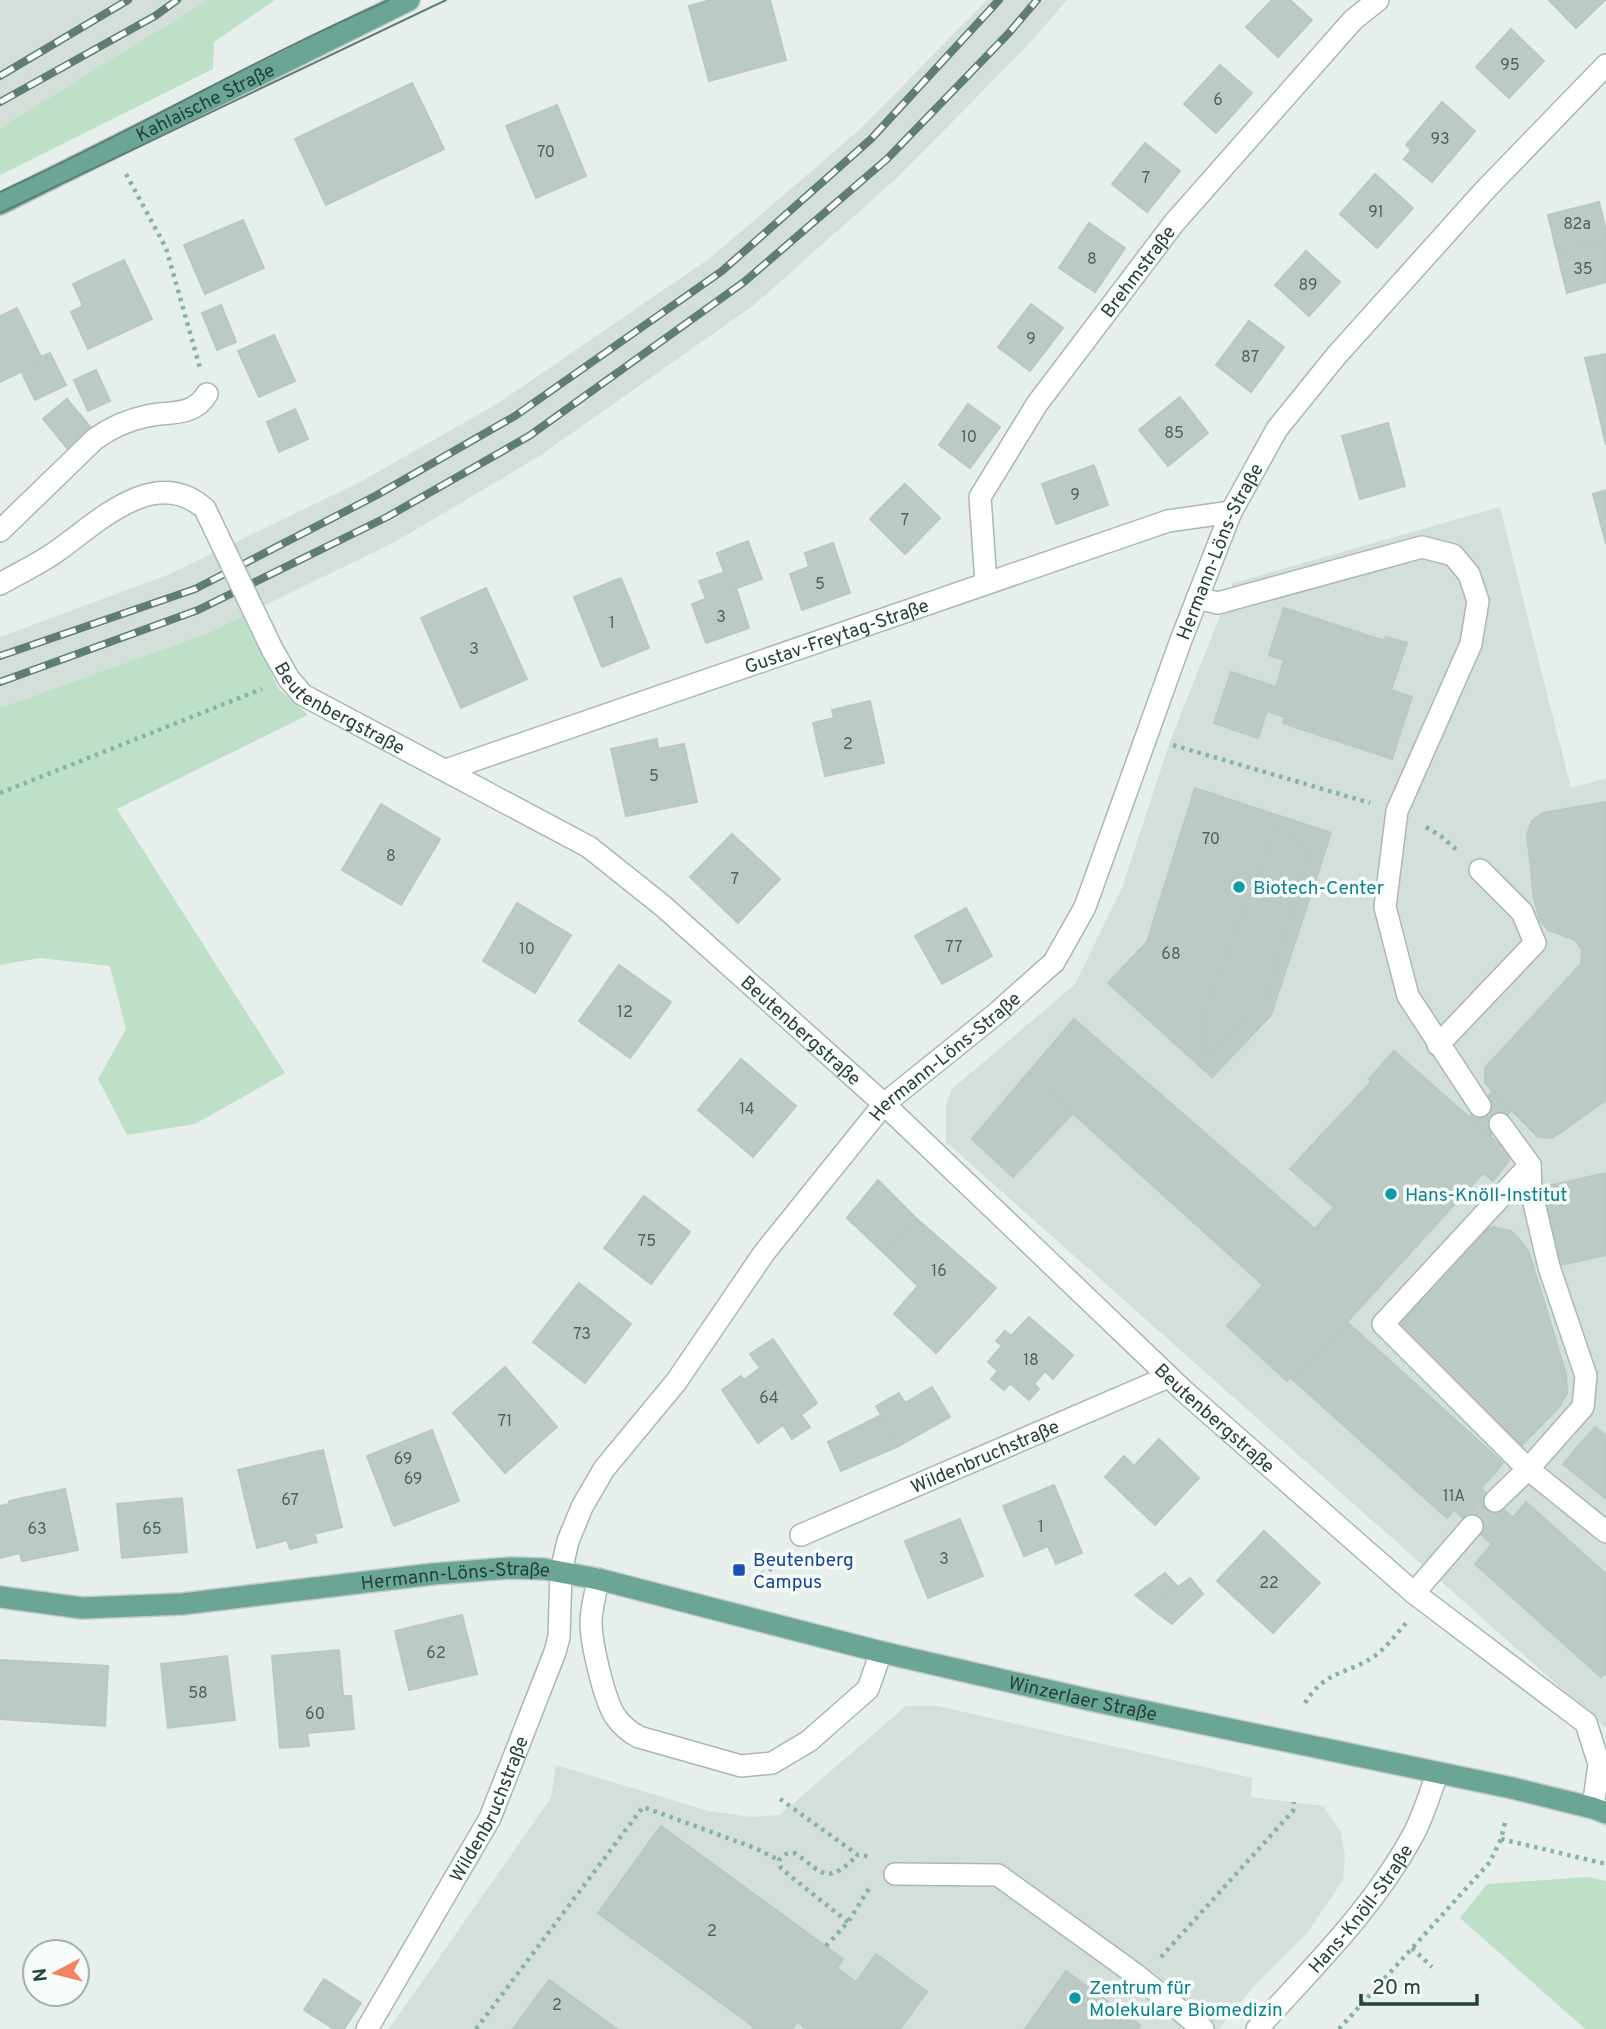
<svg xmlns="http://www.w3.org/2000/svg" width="1606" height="2029" font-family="Overpass,sans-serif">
<rect width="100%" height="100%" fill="#e6efeb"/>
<!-- built -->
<path fill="#d4dfda" d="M0,0H207L0,128Z
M987,0H1067L1026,47L898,177L754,305L538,457L395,542L208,633L0,708V637L170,574L362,481L500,402L710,258L858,131Z
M1500,507L1571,788L1606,778V1728L946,1142V1104L952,1089L1075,984L1122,888L1169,744L1233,583Z
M906,1706H938L1252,1778L1251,1797L1323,1806L1341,1832L1345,1856L1343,1880L1308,1932L1255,1985L1219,2029H389L551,1798L556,1765L709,1811L751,1817L780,1815Z"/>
<!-- green -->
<path fill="#bfe0c8" d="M207,0H275L214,42L213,69L0,175V128Z
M244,615L279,689L308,715L117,809L285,1073L195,1124L127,1135L98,1079L126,1029L110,966L40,958L0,965V708L208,633Z
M1588,1877L1606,1881V2029H1585L1460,1918L1487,1884Z"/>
<!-- building -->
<path fill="#bbcac4" stroke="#b8c9c2" stroke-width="2" d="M711,0H770L786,60L709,81L689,6Z
M1272,0H1290L1312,20L1278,57L1246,27Z
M1549,0H1605L1576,28Z
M1511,29L1544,61L1509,98L1476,67Z
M1220,65L1252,93L1216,133L1184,104Z
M412,83L444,149L326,205L295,139Z
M1442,102L1475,131L1432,182L1404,159L1411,150L1406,145Z
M557,105L586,176L536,198L506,126Z
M1145,143L1180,171L1147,212L1112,184Z
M1375,174L1413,208L1377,248L1340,214Z
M1599,202L1606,230V240L1557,253L1548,215Z
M243,220L264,268L205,294L184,245Z
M1089,223L1125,248L1095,292L1059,268Z
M1606,240V282L1567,293L1557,253Z
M1306,251L1340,282L1309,316L1275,285Z
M124,260L152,319L88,349L71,312L83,306L73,284Z
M1031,304L1063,328L1030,371L998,347Z
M221,305L236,342L217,350L202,313Z
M17,308L43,361L0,382V316Z
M1249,321L1284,347L1251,392L1216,365Z
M274,335L295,381L259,397L238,351Z
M50,353L66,385L35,400L21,371L43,361L41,357Z
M1606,354V400L1596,402L1585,358Z
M96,370L110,401L88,411L74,380Z
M1180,397L1208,433L1168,466L1139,430Z
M67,399L92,429L68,449L43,419Z
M1606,400V445L1596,402Z
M968,404L1000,427L970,468L939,445Z
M295,409L308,439L279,452L267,422Z
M1388,423L1405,486L1360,499L1342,436Z
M1094,465L1108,505L1056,524L1042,484Z
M905,484L940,518L905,554L870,519Z
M1606,490V544L1593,494Z
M748,541L762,579L731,590L717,553Z
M833,543L850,593L802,610L790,574L809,567L805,553Z
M725,572L731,590L736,588L749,628L706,643L692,604L706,599L699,581Z
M621,578L649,648L602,667L574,597Z
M486,588L527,679L461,708L421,618Z
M1284,608L1385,641L1386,637L1407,643L1391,690L1412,697L1392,759L1283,723L1285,717L1267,711L1258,738L1214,723L1231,672L1276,687L1284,660L1269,655Z
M870,701L884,763L825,776L813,723L834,718L832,710Z
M657,739L658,749L684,744L697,802L626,816L611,749Z
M1195,788L1331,833L1271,1015L1212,1077L1108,983L1147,942Z
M1606,802V1100L1560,1133L1551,1138L1538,1137L1485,1083V1068L1581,964L1582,950L1575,940L1548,930L1540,920L1534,899L1527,834L1532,821L1543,813Z
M381,804L440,839L401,905L342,870Z
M1276,827L1309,848L1264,1005L1206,1056L1205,1012Z
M732,834L780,879L738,923L690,877Z
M517,903L571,935L535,993L483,961Z
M966,908L992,956L942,984L915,936Z
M619,965L671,1002L630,1058L579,1021Z
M1074,1019L1315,1229L1334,1207L1290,1169L1372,1081L1369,1079L1394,1051L1508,1152L1509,1160L1493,1181L1483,1173L1347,1322L1287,1381L1227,1326L1263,1285L1028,1073Z
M741,1059L796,1106L753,1157L698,1110Z
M1028,1073L1072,1114L1013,1177L972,1139Z
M1493,1091L1511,1110L1490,1136L1469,1118Z
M1606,1173V1255L1556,1266L1539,1188Z
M878,1180L917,1219L885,1254L847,1218Z
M644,1196L690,1232L651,1284L604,1248Z
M917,1219L996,1288L936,1353L894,1314L918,1286L885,1254Z
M1492,1227L1511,1231L1528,1250L1566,1374L1567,1393L1560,1406L1522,1445L1390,1325L1463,1243Z
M579,1283L631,1324L585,1383L533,1342Z
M1029,1317L1073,1355L1053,1379L1045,1371L1034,1384L1039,1389L1029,1400L1010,1383L1004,1390L991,1379L998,1371L988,1362L1002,1346L996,1341L1005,1331L1011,1336Z
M1347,1322L1503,1463L1481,1488L1513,1518L1526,1502L1606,1574V1672L1601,1677L1475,1564L1492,1544L1454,1510L1447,1518L1291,1378Z
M773,1339L817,1403L801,1415L810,1427L792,1439L783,1425L758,1443L722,1390L741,1376L744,1380L760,1368L750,1354Z
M505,1367L557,1427L505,1473L453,1413Z
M932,1387L950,1417L899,1446L876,1406L899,1393L905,1403Z
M881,1415L899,1446L841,1471L828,1442Z
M1595,1427L1606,1436V1499L1563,1464Z
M432,1430L459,1501L394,1526L367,1456Z
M1159,1439L1199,1478L1155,1525L1105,1477L1124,1456L1134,1466Z
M323,1450L342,1527L314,1534L317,1542L290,1549L287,1540L257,1548L238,1470Z
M1054,1485L1082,1553L1056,1564L1048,1546L1024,1556L1003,1506Z
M65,1489L78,1550L22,1561L20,1553L0,1558V1506L9,1504V1501Z
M182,1498L187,1552L122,1558L117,1504Z
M960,1519L983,1576L928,1598L905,1541Z
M1264,1531L1320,1583L1273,1633L1217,1581Z
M1165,1573L1178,1587L1151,1608L1135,1595Z
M1190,1578L1203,1594L1172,1624L1151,1608Z
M462,1615L477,1674L409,1690L395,1631Z
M339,1650L343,1696H351L354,1729L307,1733L309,1746L280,1748L272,1656Z
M227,1656L235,1720L168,1728L161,1664Z
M0,1660L108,1666L105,1726L0,1719Z
M661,1826L843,1959L837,1968L856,1982L876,1954L927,1992L900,2029H807L797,2022L792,2029H752L754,2027L598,1913Z
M1066,1971L1140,2025L1138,2029H1025Z
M324,1979L361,2003L344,2029H334L304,2010Z
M549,1980L617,2029H513Z"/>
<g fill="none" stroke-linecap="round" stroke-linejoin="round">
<!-- minor-tunnel -->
<path stroke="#bfccc8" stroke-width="21" stroke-dasharray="21 10" stroke-linecap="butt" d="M1472,1526L1495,1501"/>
<!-- minor casing -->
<g stroke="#a8b8b2" stroke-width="24">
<g id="minor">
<path d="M0,531L95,439C110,428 128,420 147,416C170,411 193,417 207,394"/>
<path id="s1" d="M986,583L980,497L1037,404L1174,223L1353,20L1378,0"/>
<path d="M0,584C19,573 39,564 57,551C97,523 155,464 205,509"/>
<path d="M1197,598L1218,603L1422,547L1453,555L1469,574L1478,601L1471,644L1397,811L1385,907L1408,996L1480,1106"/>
<path id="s2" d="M272,649L289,679L303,695L589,847L663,906L884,1104L1185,1392L1414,1593L1586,1723L1599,1764L1593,1808"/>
<path id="s3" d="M446,770L1168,521L1231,512"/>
<path d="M1438,1045L1535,943L1522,912L1480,870"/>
<path d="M1530,1165L1383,1324L1528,1469L1606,1532"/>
<path d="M1495,1501L1528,1469L1583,1407L1586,1376L1549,1267L1531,1190L1530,1165L1500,1124"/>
<path id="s4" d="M801,1535L1168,1377"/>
<path d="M598,1579C596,1593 591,1608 591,1622C591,1643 604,1699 615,1716C622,1726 629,1732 639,1737L741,1766L772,1763L809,1741L868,1689L881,1652"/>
<path d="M1414,1593L1472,1526"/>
<path d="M895,1874L998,1875L1135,1974L1203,2029"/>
<path id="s5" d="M367,2029L490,1818L555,1652L559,1637L561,1572L568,1541L582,1507L604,1469L676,1382L764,1253L884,1104L997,1013L1054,962L1085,907L1181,640L1231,512L1277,429L1336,356L1485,190L1606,65"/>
<path id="s6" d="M1257,2029C1312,1968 1372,1910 1412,1837C1423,1818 1429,1794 1438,1773"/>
</g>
</g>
<!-- major casing -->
<g stroke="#c2cac8" stroke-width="24">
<g id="major">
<path id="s7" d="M0,204L409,0"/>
<path id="s8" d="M0,1597L82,1608L182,1604L433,1574L511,1568L544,1569L598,1579L881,1652L1090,1700L1512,1788L1593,1808L1606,1813"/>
</g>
</g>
<!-- path -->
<path stroke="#86b3a5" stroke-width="4.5" stroke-dasharray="3.5 5" stroke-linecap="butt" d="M126,174L166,248L200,368
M1173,745L1370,803
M0,793L262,689
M1426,827L1442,837L1458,851
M761,1574L788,1560
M1305,1703C1326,1669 1348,1675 1376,1655C1387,1647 1397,1633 1406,1623
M780,1799L858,1855L872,1857
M1501,1839L1606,1864
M848,1922L789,1875L781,1868L779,1860L786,1854L795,1853C826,1876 827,1884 858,1855
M826,1946L848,1922L870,1887
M1412,1948L1432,1967
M1161,1957L1293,1811L1294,1802
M476,2029L643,1807L755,1848L779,1860
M1339,2029L1490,1862L1501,1839L1506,1818"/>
<!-- minor -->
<use href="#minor" stroke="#fff" stroke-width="21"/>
<!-- major -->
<use href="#major" stroke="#6aa596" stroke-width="21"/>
<!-- tram -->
<path stroke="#5f7d75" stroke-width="2" d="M0,192C132,132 256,58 389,0
M0,213L446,0"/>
<!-- rail casing -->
<g stroke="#5f7d75" stroke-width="8">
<path id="rail" d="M0,76L128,0
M0,102L155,16L177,0
M0,656L195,589L377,495L515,416L722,271L871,139L999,0
M0,682L198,610L387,517L529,436L744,282L887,159L1008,34L1037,0"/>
</g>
<!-- rail -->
<use href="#rail" stroke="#f7fbf9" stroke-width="5" stroke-dasharray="16" stroke-linecap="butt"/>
<!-- minor-bridge casing -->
<g stroke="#a8b8b2" stroke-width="24" stroke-linecap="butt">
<path id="minor-bridge" d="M205,509L272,649"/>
</g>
<!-- minor-bridge -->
<use href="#minor-bridge" stroke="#fff" stroke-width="21"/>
</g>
<!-- markers -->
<g fill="#0f9aa8" stroke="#f7fbf9" stroke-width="2.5">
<circle cx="1239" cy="887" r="7"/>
<circle cx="1391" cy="1194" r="7"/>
<circle cx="1075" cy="1998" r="7"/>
</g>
<rect fill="#1a4fb4" stroke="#f7fbf9" stroke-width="2.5" x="732" y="1563" width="14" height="14" rx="3.5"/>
<g text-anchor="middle" stroke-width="7" stroke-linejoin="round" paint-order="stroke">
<!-- number labels -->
<g font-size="16" fill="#4a645c">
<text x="1510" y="70">95</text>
<text x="1218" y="105">6</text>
<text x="1440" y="144">93</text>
<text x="546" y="157">70</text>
<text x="1146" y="183">7</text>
<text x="1376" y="217">91</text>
<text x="1577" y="229">82a</text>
<text x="1092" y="264">8</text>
<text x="1583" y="274">35</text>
<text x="1308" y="290">89</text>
<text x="1031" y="344">9</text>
<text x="1250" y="362">87</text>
<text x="1174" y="438">85</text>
<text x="969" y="442">10</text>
<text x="1075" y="500">9</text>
<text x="905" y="525">7</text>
<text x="820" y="589">5</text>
<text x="721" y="622">3</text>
<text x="612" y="628">1</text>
<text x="474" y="654">3</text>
<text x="848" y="749">2</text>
<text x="654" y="781">5</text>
<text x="1211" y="844">70</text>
<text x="391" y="861">8</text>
<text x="735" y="884">7</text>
<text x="954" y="952">77</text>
<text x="527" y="954">10</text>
<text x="1171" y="959">68</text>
<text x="625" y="1017">12</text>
<text x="747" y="1114">14</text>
<text x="647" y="1246">75</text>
<text x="939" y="1276">16</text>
<text x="582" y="1339">73</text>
<text x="1031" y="1365">18</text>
<text x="769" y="1403">64</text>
<text x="505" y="1426">71</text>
<text x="403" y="1464">69</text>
<text x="413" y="1484">69</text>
<text x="1454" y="1501">11A</text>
<text x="290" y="1505">67</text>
<text x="1041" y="1532">1</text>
<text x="37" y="1534">63</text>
<text x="152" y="1534">65</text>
<text x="944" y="1564">3</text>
<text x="1269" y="1588">22</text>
<text x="436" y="1658">62</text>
<text x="198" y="1698">58</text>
<text x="315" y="1719">60</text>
<text x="712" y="1936">2</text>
<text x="557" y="2010">2</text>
</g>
<!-- street labels -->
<g font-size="19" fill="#24423a" stroke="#f7fbf9">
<text dy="7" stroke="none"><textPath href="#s7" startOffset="229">Kahlaische Straße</textPath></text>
<text dy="7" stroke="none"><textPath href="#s1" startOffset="362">Brehmstraße</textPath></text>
<text dy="7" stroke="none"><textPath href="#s5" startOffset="1741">Hermann-Löns-Straße</textPath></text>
<text dy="7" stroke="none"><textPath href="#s3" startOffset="413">Gustav-Freytag-Straße</textPath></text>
<text dy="7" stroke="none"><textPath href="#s2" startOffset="93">Beutenbergstraße</textPath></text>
<text dy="7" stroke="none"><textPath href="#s2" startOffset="660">Beutenbergstraße</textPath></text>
<text dy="7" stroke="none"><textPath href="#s5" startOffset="1153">Hermann-Löns-Straße</textPath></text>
<text dy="7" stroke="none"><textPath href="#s2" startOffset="1227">Beutenbergstraße</textPath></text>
<text dy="7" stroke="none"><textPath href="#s4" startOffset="200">Wildenbruchstraße</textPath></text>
<text dy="7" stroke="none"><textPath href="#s8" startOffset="458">Hermann-Löns-Straße</textPath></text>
<text dy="7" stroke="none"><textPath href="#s8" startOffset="1101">Winzerlaer Straße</textPath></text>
<text dy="7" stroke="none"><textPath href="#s5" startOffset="252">Wildenbruchstraße</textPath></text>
<text dy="7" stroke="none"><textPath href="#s6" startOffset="159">Hans-Knöll-Straße</textPath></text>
</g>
<!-- culture labels -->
<g font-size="19" fill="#0d838f" stroke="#f7fbf9" text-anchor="start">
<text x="1253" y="894">Biotech-Center</text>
<text x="1405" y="1201">Hans-Knöll-Institut</text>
<text x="1089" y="1994">Zentrum für<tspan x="1089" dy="22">Molekulare Biomedizin</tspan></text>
</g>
<!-- transit labels -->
<g font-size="19" fill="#164399" stroke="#f7fbf9" text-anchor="start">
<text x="753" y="1566">Beutenberg<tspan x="753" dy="22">Campus</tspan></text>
</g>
</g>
<!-- north arrow -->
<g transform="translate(56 1973) rotate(263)"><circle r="33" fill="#f7fbf9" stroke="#a3b1ad" stroke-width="2"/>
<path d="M0-5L12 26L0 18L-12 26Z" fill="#f4845f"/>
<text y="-10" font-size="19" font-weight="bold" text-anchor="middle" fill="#24423a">N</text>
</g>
<!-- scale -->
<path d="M1361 1994v10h116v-10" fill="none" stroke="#24423a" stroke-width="3.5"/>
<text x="1372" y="1994" font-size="21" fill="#24423a" stroke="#f7fbf9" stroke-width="5" paint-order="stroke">20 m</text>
</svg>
